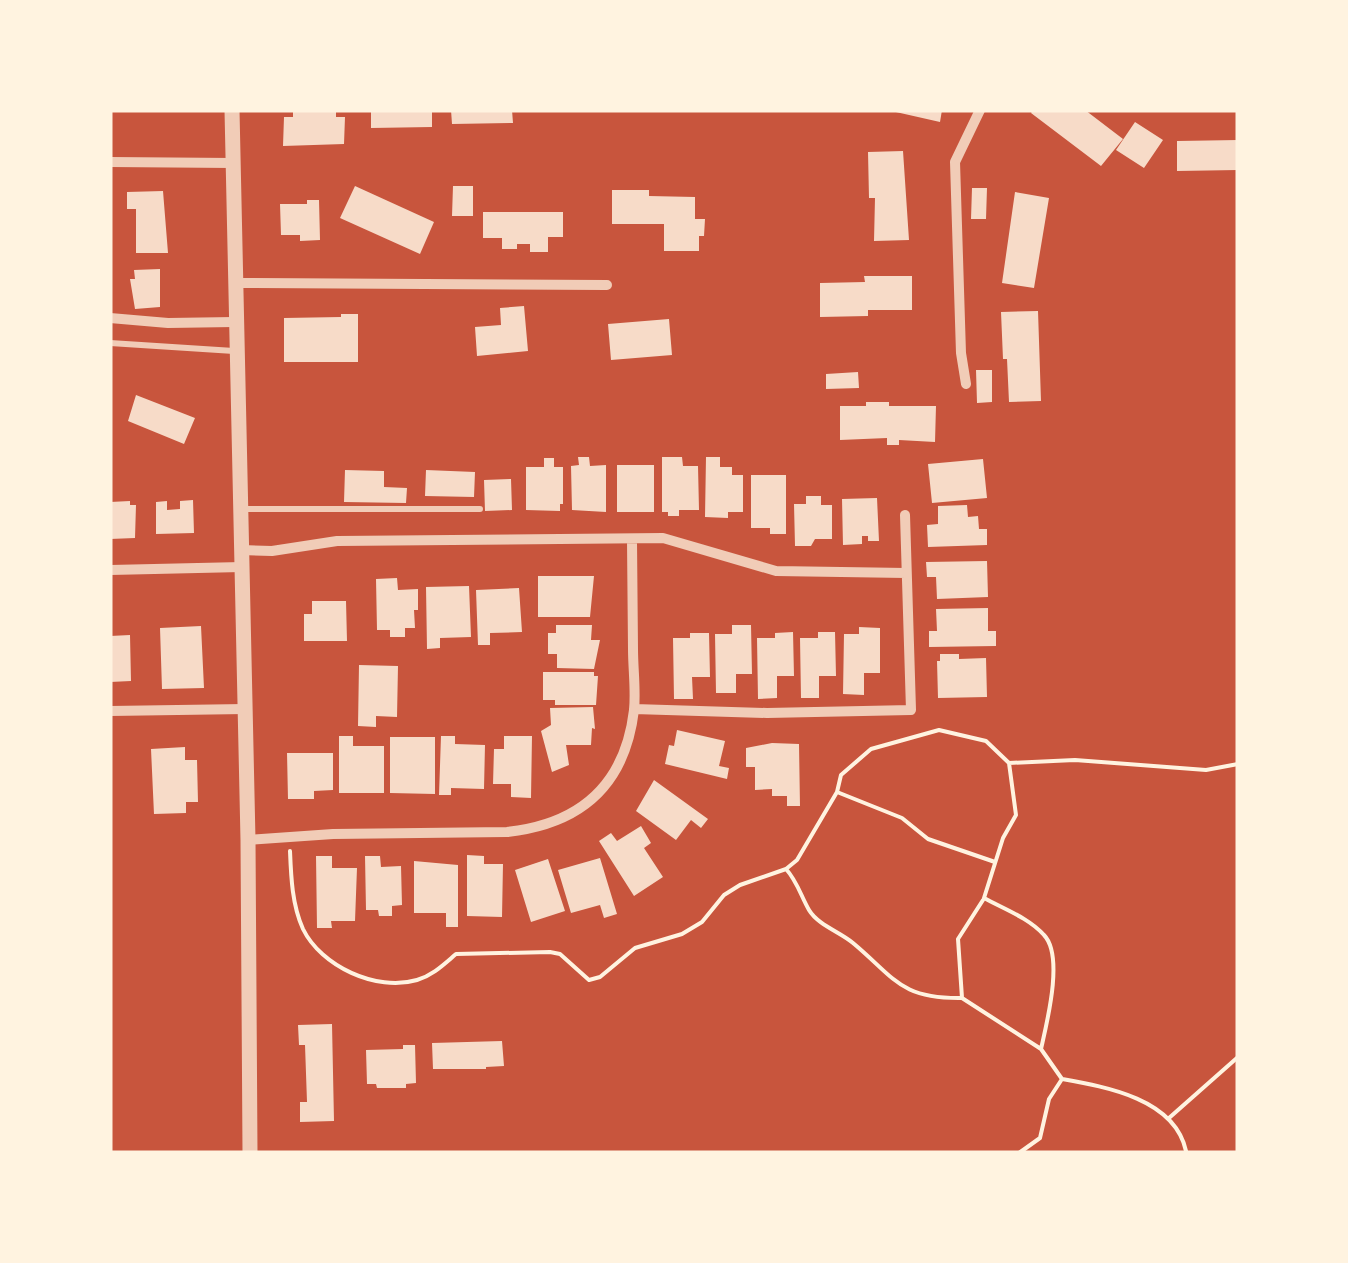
<svg xmlns="http://www.w3.org/2000/svg" width="1348" height="1263" font-family="'DM Sans',sans-serif">
<rect width="100%" height="100%" fill="#c8553d"/>
<!-- building -->
<path fill="#f7dbc8" d="M293,110H336V117H345L344,144L283,146L284,117H293Z
M371,110H432V127L371,128Z
M451,110H512L513,123L452,124Z
M887,110H942L940,122Z
M1033,110H1085L1123,139L1101,166L1031,113Z
M1135,122L1163,140L1144,168L1116,150Z
M1238,140V170L1177,171V141Z
M903,151L909,240L874,241L875,198H869L868,152Z
M355,186L434,222L420,254L340,218Z
M453,186H473V216H452Z
M972,188H987L986,219H971Z
M612,190H649V196L695,197V219H705L704,236H699V251H664V224H612Z
M163,191L168,253H136V209H127V192Z
M1015,192L1049,198L1034,288L1002,283Z
M307,200H319L320,240L300,241V235H281L280,204H307Z
M483,212H563V237H548V252H530V244H517V249H502V238H483Z
M160,269V307L135,309L130,279H135L134,270Z
M864,276H912V310H868V316L820,317V283L865,282Z
M524,306L528,351L477,356L475,327L501,325L500,308Z
M1038,311L1041,401L1009,402L1007,359H1003L1001,312Z
M341,314H358V362H284V318L341,317Z
M669,319L672,355L611,360L608,324Z
M976,370H992V402L977,403Z
M858,372L859,388L826,389V374Z
M136,395L195,418L184,444L128,421Z
M866,402H889V406H936L935,442L899,440V445H887V438L840,440V406H866Z
M578,457H589L590,466L606,465V512L572,510L571,466L579,465Z
M662,457H682L683,466H698L699,510H679V516H668V512H662Z
M706,457H720V467H732V475H743V512H728V518L705,517Z
M544,458H554V467H563V504H560V511L526,510V467H544Z
M983,459L987,498L932,503L928,464Z
M617,465H654V512H617Z
M345,470L384,471V487L407,488L406,503L344,502Z
M426,470L475,472L474,497L425,496Z
M751,475H786V534H770V528H751Z
M511,479L512,510L485,511L484,480Z
M806,496H821V505H832V539H815L811,546H795L794,504H806Z
M877,498L879,541H868V536H862V544L843,545L842,499Z
M193,500L194,533L156,534V502L167,501V510L180,509V501Z
M130,501V505H136L135,538L110,539V502Z
M967,505L968,517L978,516L979,529H987V545L928,547L927,525L938,524V506Z
M987,561L988,597L937,599L936,577H927L926,562Z
M538,576H594L590,617H538Z
M397,578L398,590L418,589V610H414L415,628H405V637H390V630H377L376,579Z
M469,586L471,637L440,638V648L427,649L426,587Z
M519,588L522,632L490,633V645H478L476,590Z
M312,601H346L347,641H304V614H312Z
M988,608V631H996V646L929,647V631H937L936,609Z
M556,625H592L591,640H600L594,669L557,668V654H548V633H556Z
M732,625H751L752,674H736V693H716L715,634H732Z
M201,626L204,688L162,689L160,628Z
M859,627L880,628V673H864V695L843,694L844,634H859Z
M793,632L794,676H777V698L758,699L757,638H775V633Z
M818,632H835L836,676H819V698H801L800,638H818Z
M690,633H709L710,677H692L693,699H674L673,638H690Z
M130,635L131,681L110,682V636Z
M940,654H959V659L986,658L987,697L938,698L937,661H940Z
M359,665L398,666L397,717L376,716V727L358,726Z
M543,672H594V676H598L596,705H555V700H543Z
M593,707L595,729L592,728L591,745H566L569,765L552,772L541,731L551,725L550,708Z
M677,730L725,741L719,766L729,768L727,779L665,764L669,745L674,746Z
M339,736H353V746H384V793H339Z
M441,736H455V744L485,745L484,789L451,788V795H439Z
M504,736H532L531,798L511,797V784H493L494,749H504Z
M390,737H435V794L390,793Z
M772,743L799,744L800,806H787V796H772V789L755,790V767H746V748Z
M185,747V760H197L198,802H186V813L154,814L151,749Z
M287,753H333V790L314,791V799H288Z
M654,780L708,819L701,828L691,820L676,840L636,811Z
M641,826L651,843L644,848L663,877L634,896L599,841L611,833L617,841Z
M467,855L484,856V864H503L502,917L467,916Z
M316,856H332V868H357L355,921H331L332,928H317Z
M365,856H380L381,867L401,866L402,905L392,906V916H379L378,910H366Z
M600,858L617,914L604,918L600,905L571,913L558,870Z
M548,859L565,911L531,922L515,870Z
M414,861L458,865V927H446V913H414Z
M332,1024L334,1121L300,1122V1102H307L305,1045H299L298,1025Z
M502,1041L504,1066L486,1067V1069H433L432,1043Z
M403,1045H415L416,1083L406,1084V1088H377L376,1084H367L366,1050L403,1049Z"/>
<g fill="none" stroke-linecap="round" stroke-linejoin="round">
<!-- path -->
<path stroke="#fff3e0" stroke-width="4" d="M1009,763L1075,760L1206,770L1238,764
M290,851C291,876 292,905 303,929C321,966 376,992 417,980C433,975 443,965 456,954L550,952L560,954L589,980L600,977L635,948L682,934L702,922L724,895L740,885L786,869L797,860L837,792
M995,862L928,839L902,818L837,792L841,775L871,749L939,730L986,741L1009,763L1016,815L1003,838L984,898C1004,909 1029,918 1044,935C1064,956 1047,1022 1041,1049
M786,869C797,881 801,896 809,910C818,925 840,932 853,943C895,978 900,999 962,998L958,939L983,900
M962,998L1041,1049L1062,1079C1107,1087 1175,1099 1186,1151
M1169,1118L1238,1057
M1019,1153L1040,1138L1049,1099L1062,1079"/>
<!-- service -->
<path stroke="#f1ccb7" stroke-width="6" d="M110,343L234,351
M241,509H480"/>
<!-- minor -->
<path stroke="#f1ccb7" stroke-width="10" d="M110,162L233,163
M234,283L607,285
M110,318L168,323L234,322
M966,384L961,353L955,162L980,110
M241,550L272,551L337,541L663,538L776,571L906,573
M110,570L242,567
M634,709L767,713L911,710L905,515
M110,711L245,709
M248,840L333,834L507,832C580,824 625,786 634,710C636,691 633,669 633,649C633,613 632,577 632,541"/>
<!-- tertiary -->
<path stroke="#f1ccb7" stroke-width="15" d="M232,110L248,840L250,1153"/>
</g>
<!-- border -->
<rect width="1348" height="1263" fill="none" stroke="#fff3e0" stroke-width="225"/>
</svg>
